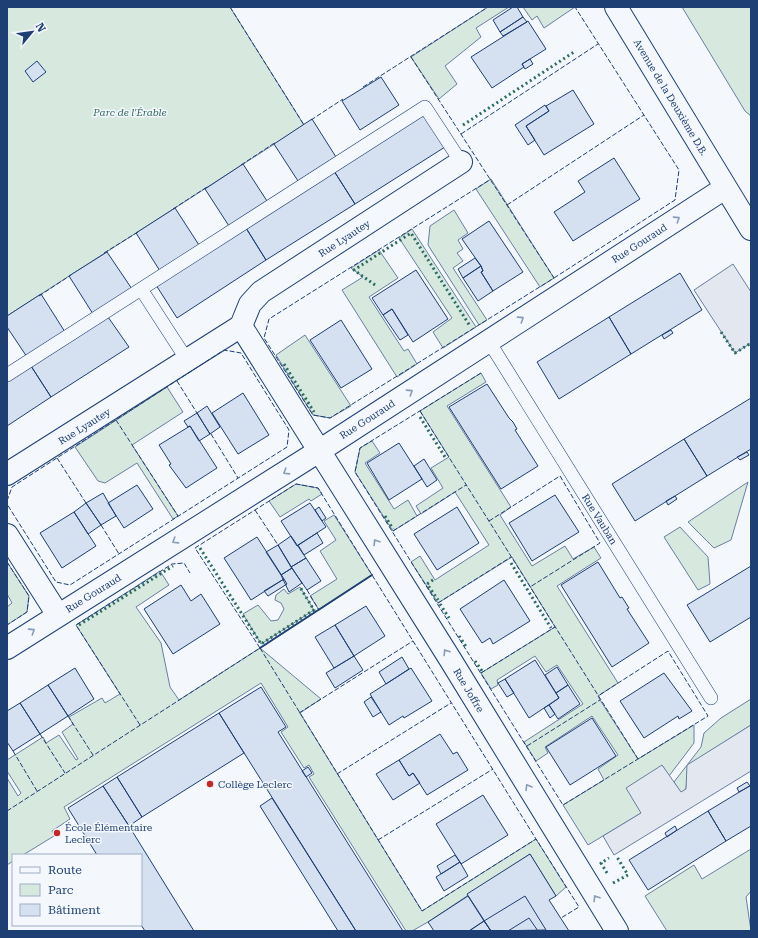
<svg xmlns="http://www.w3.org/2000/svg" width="758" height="938" font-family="'Roboto Serif',serif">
<rect width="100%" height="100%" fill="#f4f7fb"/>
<!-- green -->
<path fill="#d7e8df" stroke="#687fa3" d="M7,7H230L304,125L7,316Z
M488,7H509L476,28L481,37L445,66L457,84L439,99L411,57Z
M523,7H575L544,28L537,16L532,20Z
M682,7H751V116L745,111Z
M491,179L554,278L540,287L476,189Z
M454,210L468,233L458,240L463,249L457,253L463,261L453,268L487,320L479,325L428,245L430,226Z
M412,229L476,327L443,348L433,332L452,318L399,238Z
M379,250L398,278L369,297L404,351L408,349L417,364L397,377L342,290L363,277L351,268Z
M305,335L351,406L330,418L313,415L276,355Z
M481,373L486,382L447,406L511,507L500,515L532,566L565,546L573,559L594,547L601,558L557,586L618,683L598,696L600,700L638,759L694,725V743L669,776L662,765L641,813L588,845L563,805L604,780L598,769L618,755L592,716L545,747L548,753L536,761L524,742L583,704L557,665L546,672L535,656L497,680L498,685L491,689L481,673L555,627L512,557L438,603L411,562L420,556L435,580L489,545L455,492L421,514L416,506L443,488L431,468L449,457L420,411Z
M167,387L183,412L132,445L178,516L173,519L137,463L105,483L98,481L75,447Z
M372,441L380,453L365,463L394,509L408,500L417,516L393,531L355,472L360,448Z
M748,482L731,540L714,548L688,522Z
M296,484L318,488L322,494L311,501L309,499L280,517L269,501Z
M334,515L372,575L319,610L310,596L337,579L320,551L336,540L324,521Z
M680,527L708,557L710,584L698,590L664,537Z
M7,562L29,596L27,612L7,625V607L12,603L7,594Z
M160,571L169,585L136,607L161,643L170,687L179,700L260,648L321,699L300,713L422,911L536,839L566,887L556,896L530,854L428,922L412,931H406L309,777L314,774L309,765L304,768L281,732L288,727L261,683L64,807L70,819L52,831L54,836L23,855H13V861L7,865V778L18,796L21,793L7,771V760L43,737L46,743L59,735L76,760L78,759L62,732L73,724L69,717L102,698L105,703L120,694L76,625Z
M300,587L314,610L261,644L243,614L258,605L271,621L278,620L284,609L281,603L275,600L276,595L284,589L288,594Z
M751,699V725L688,765L686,789L681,793L674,782L701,747L704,733L721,718Z
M751,849V891L746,897L751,931H667L645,896L694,865L702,879Z"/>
<!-- parking -->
<path fill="#e3e8f0" stroke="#687fa3" d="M733,264L751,292V343L735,353L694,290Z
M751,725V771L614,855L603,836L641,813L626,788L662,765L681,792L686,789L687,765Z"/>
<!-- building -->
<path fill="#d5e0f0" stroke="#1d3f73" d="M513,7H517L523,17L500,32L493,20Z
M523,17L527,22L503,36L500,32Z
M528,21L546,49L522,64L524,67L492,88L471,57Z
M530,59L533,64L525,69L522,64Z
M37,61L46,72L33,82L25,71Z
M381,77L399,105L360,130L342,101Z
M573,90L594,124L544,155L526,126L549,111L546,106Z
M545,105L549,111L526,126L535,140L528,145L515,125Z
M424,114L445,147L355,204L334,171Z
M312,119L336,157L298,181L274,144Z
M614,158L640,199L573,241L554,212L585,192L578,181Z
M243,164L267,201L229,226L205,189Z
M334,171L355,204L266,260L246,228Z
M175,208L199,245L160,271L136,233Z
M489,221L523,272L493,291L481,272L483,271L481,266L462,239Z
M246,228L266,260L177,318L156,285Z
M107,252L132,289L93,314L69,276Z
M475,258L481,266L463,278L458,269Z
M481,266L483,271L481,272L493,291L478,301L463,278Z
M416,270L448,319L413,342L392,309L383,315L372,298Z
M680,273L702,310L631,354L609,317Z
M41,294L65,332L27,357L7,327V316Z
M392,309L408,335L400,340L383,315Z
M108,317L129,347L51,397L31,366Z
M609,317L631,354L559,399L537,362Z
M341,320L372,369L341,388L310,340Z
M671,330L673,333L664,339L662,335Z
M31,366L51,397L7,426V382Z
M487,384L509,418L513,422L517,429L515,430L538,466L501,489L449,407Z
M243,393L269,435L238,454L212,413Z
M751,398V449L707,476L684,439Z
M207,406L220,427L210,434L197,413Z
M197,413L210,434L199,441L190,426L188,427L184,421Z
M190,426L217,468L186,488L169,465L171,464L159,445Z
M684,439L707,476L635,521L612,484Z
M399,443L422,479L389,500L367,463Z
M747,452L749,455L740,460L737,457Z
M424,459L437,480L427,487L414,466Z
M137,485L153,509L124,528L108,503Z
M103,493L116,516L101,525L86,503Z
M555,495L579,532L532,561L509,523Z
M675,496L677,499L668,505L666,501Z
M86,503L101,525L88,534L74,512Z
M310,503L326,527L297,546L281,521Z
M319,507L326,518L322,521L315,510Z
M457,507L479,543L437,570L414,534Z
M74,512L96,546L62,568L40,533Z
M317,533L323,543L304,555L298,545Z
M291,536L306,558L291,567L278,545Z
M257,537L284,579L251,600L224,558Z
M278,545L292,568L281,575L266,552Z
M306,558L321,581L307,590L291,567Z
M598,562L620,598L622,597L629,608L627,609L649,643L612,667L561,585Z
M751,566V617L710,642L687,605Z
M292,568L302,583L289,592L281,575Z
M284,579L287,584L268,596L264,591Z
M504,580L530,621L493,644L490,638L482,643L460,609Z
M181,585L191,601L201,594L220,624L173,654L144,609Z
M366,606L385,636L354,656L335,625Z
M335,625L354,656L334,668L315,637Z
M354,656L363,670L335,688L326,673Z
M402,657L409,669L386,684L379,672Z
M535,660L559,698L529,718L505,679Z
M557,667L568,685L556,693L545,675Z
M75,668L94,699L68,716L48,685Z
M411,668L432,701L404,718L403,716L389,725L370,694Z
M664,673L692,711L679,719L678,716L644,738L620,701Z
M505,679L514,693L507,697L498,683Z
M48,685L68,716L40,734L20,703Z
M568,685L580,704L558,719L549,705L559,698L556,693Z
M261,687L286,727L278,732L403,931H356L219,713Z
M371,697L381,712L373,717L364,702Z
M20,703L40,734L13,751L7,742V711Z
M549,705L555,714L550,718L544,708Z
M219,713L244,753L142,817L117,777Z
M592,718L616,756L570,785L546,747Z
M440,734L453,754L457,752L468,770L427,795L413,773L409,776L399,760Z
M399,760L409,776L413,773L420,783L393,800L376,774Z
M308,767L312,773L306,777L302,771Z
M117,777L142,817L129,826L103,786Z
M747,782L750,786L739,792L737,788Z
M751,785V826L726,841L708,811Z
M103,786L129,826L194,931H145L141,925V855H97L68,808Z
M483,795L508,835L461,864L436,824Z
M272,798L356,931H338L260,806Z
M708,811L726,841L648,890L629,860Z
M675,826L677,830L667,837L665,833Z
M530,854L556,896L549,900L569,931H538L529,918L508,931H491L467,894Z
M455,855L460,862L441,874L437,866Z
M460,862L468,876L444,891L436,877Z
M468,896L484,921L469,931H434L428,922Z
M525,896L546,930L491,931L484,921Z
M484,921L491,931H469Z"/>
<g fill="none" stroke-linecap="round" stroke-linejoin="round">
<!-- lane casing -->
<g stroke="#1d3f73" stroke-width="14">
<path id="lane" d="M141,289L187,360
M488,340L711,698
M7,375L425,107L461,162"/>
</g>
<!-- street casing -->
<g stroke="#1d3f73" stroke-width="24">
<path id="street" d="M616,7L751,229
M241,326L250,304L261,292L461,162
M7,474L241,326L450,659L617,931
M7,535L58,615
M7,648L319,451L725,188"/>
</g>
<!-- lane -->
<use href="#lane" stroke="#f4f7fb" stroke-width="13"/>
<!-- street -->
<use href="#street" stroke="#f4f7fb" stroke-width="22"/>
<!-- hedge -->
<path stroke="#2c6c60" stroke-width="3" stroke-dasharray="2 3" stroke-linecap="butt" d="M463,125L574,52
M375,285L354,270L411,233L470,326
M721,332L735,353L751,343
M284,364L314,412
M420,417L445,457
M385,516L393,529
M200,548L261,644L314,610L300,587
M511,563L551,628
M433,580L427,584L438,600
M440,604L449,618
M79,625L173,566
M459,636L467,648
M475,661L482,671
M607,873L601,863L609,858
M613,883L628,875L617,857"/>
<!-- fence -->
<path stroke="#1d3f73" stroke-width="1" stroke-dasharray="5 2" stroke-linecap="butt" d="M230,7L304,125
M411,57L554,278L330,418L313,415L264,338L269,319L491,179
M363,87L488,7
M311,120L343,99
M461,134L598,44
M241,165L276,142
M507,205L644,115
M173,209L207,187
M104,253L138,232
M554,278L675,200L679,170L575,7
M39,296L71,275
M481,373L360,448L355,472L563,805L708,716L668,651L598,696
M177,381L197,413
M420,411L638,759
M116,420L178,516
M211,434L238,478
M57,458L86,503
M7,501L12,487L224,350L241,353L289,430L287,447L70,585L56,582L7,504
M255,510L278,545
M489,521L560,476L600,543L530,587
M101,525L119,554
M393,531L466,485
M7,562L29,596L27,612L7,625
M307,590L319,610
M438,603L511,557
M260,648L195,548L296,484L318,488L536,839
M481,673L555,627
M299,713L413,641
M68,716L93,755
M140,725L76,625L172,564L184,563L190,573
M40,734L65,773
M527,746L600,700
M13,751L37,791
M337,774L451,703
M7,811L260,648L422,911L536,839L579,907L561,918
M378,840L493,769"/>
<!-- wall -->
<path stroke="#1d3f73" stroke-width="2" d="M260,648L372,575"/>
</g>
<!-- one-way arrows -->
<defs><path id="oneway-chevron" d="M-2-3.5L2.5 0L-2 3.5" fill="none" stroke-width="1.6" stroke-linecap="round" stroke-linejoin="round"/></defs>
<g stroke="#889bb7">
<use href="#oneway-chevron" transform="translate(677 219) rotate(-33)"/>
<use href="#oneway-chevron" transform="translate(521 319) rotate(-33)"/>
<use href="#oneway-chevron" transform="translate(410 392) rotate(-33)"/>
<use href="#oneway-chevron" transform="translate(286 472) rotate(148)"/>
<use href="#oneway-chevron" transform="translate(175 541) rotate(148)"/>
<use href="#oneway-chevron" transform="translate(376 542) rotate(-122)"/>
<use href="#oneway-chevron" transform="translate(32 631) rotate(-33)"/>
<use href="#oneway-chevron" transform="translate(446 652) rotate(-122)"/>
<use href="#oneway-chevron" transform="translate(528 787) rotate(-121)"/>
<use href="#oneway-chevron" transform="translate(596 898) rotate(-122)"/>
</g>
<!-- markers -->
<g fill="#c62828" stroke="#f4f7fb" stroke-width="1.5">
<circle cx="210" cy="784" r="4"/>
<circle cx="57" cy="833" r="4"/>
</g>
<g text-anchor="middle" stroke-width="3" stroke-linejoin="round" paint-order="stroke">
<!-- street labels -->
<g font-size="10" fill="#1d3f73" stroke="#f4f7fb">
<text transform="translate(671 97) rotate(59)" y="4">Avenue de la Deuxième D.B.</text>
<text transform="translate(344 238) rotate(-33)" y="4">Rue Lyautey</text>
<text transform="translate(639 243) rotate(-33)" y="4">Rue Gouraud</text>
<text transform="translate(367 419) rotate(-33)" y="4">Rue Gouraud</text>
<text transform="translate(84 426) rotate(-32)" y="4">Rue Lyautey</text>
<text transform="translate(600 519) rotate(58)" y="4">Rue Vauban</text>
<text transform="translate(93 593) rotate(-32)" y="4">Rue Gouraud</text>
<text transform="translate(469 690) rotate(59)" y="4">Rue Joffre</text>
</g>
<!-- park labels -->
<g font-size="10" font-style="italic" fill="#2c6c60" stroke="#f4f7fb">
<text x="130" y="116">Parc de l'Érable</text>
</g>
<!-- poi labels -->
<g font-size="10" fill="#1d3f73" stroke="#f4f7fb" text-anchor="start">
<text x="218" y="788">Collège Leclerc</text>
<text x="65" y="831">École Élémentaire<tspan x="65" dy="12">Leclerc</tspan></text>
</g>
</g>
<!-- border -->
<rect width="758" height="938" fill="none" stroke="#1d3f73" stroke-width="16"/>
<!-- legend -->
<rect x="12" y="854" width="130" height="72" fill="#f4f7fb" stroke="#9eadc5"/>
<rect x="20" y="867" width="20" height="6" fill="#f4f7fb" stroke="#9eadc5"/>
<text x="48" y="874" font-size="12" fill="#1d3f73">Route</text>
<rect x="20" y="884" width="20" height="12" fill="#d7e8df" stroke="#9eadc5"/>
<text x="48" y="894" font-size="12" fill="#1d3f73">Parc</text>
<rect x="20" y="904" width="20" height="12" fill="#d5e0f0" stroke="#9eadc5"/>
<text x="48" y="914" font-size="12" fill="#1d3f73">Bâtiment</text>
<!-- north arrow -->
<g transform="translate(32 32) rotate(61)" stroke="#f4f7fb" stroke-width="3" paint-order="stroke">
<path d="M0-3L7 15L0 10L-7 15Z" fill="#1d3f73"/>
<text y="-6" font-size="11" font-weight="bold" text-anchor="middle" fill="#1d3f73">N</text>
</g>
</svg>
